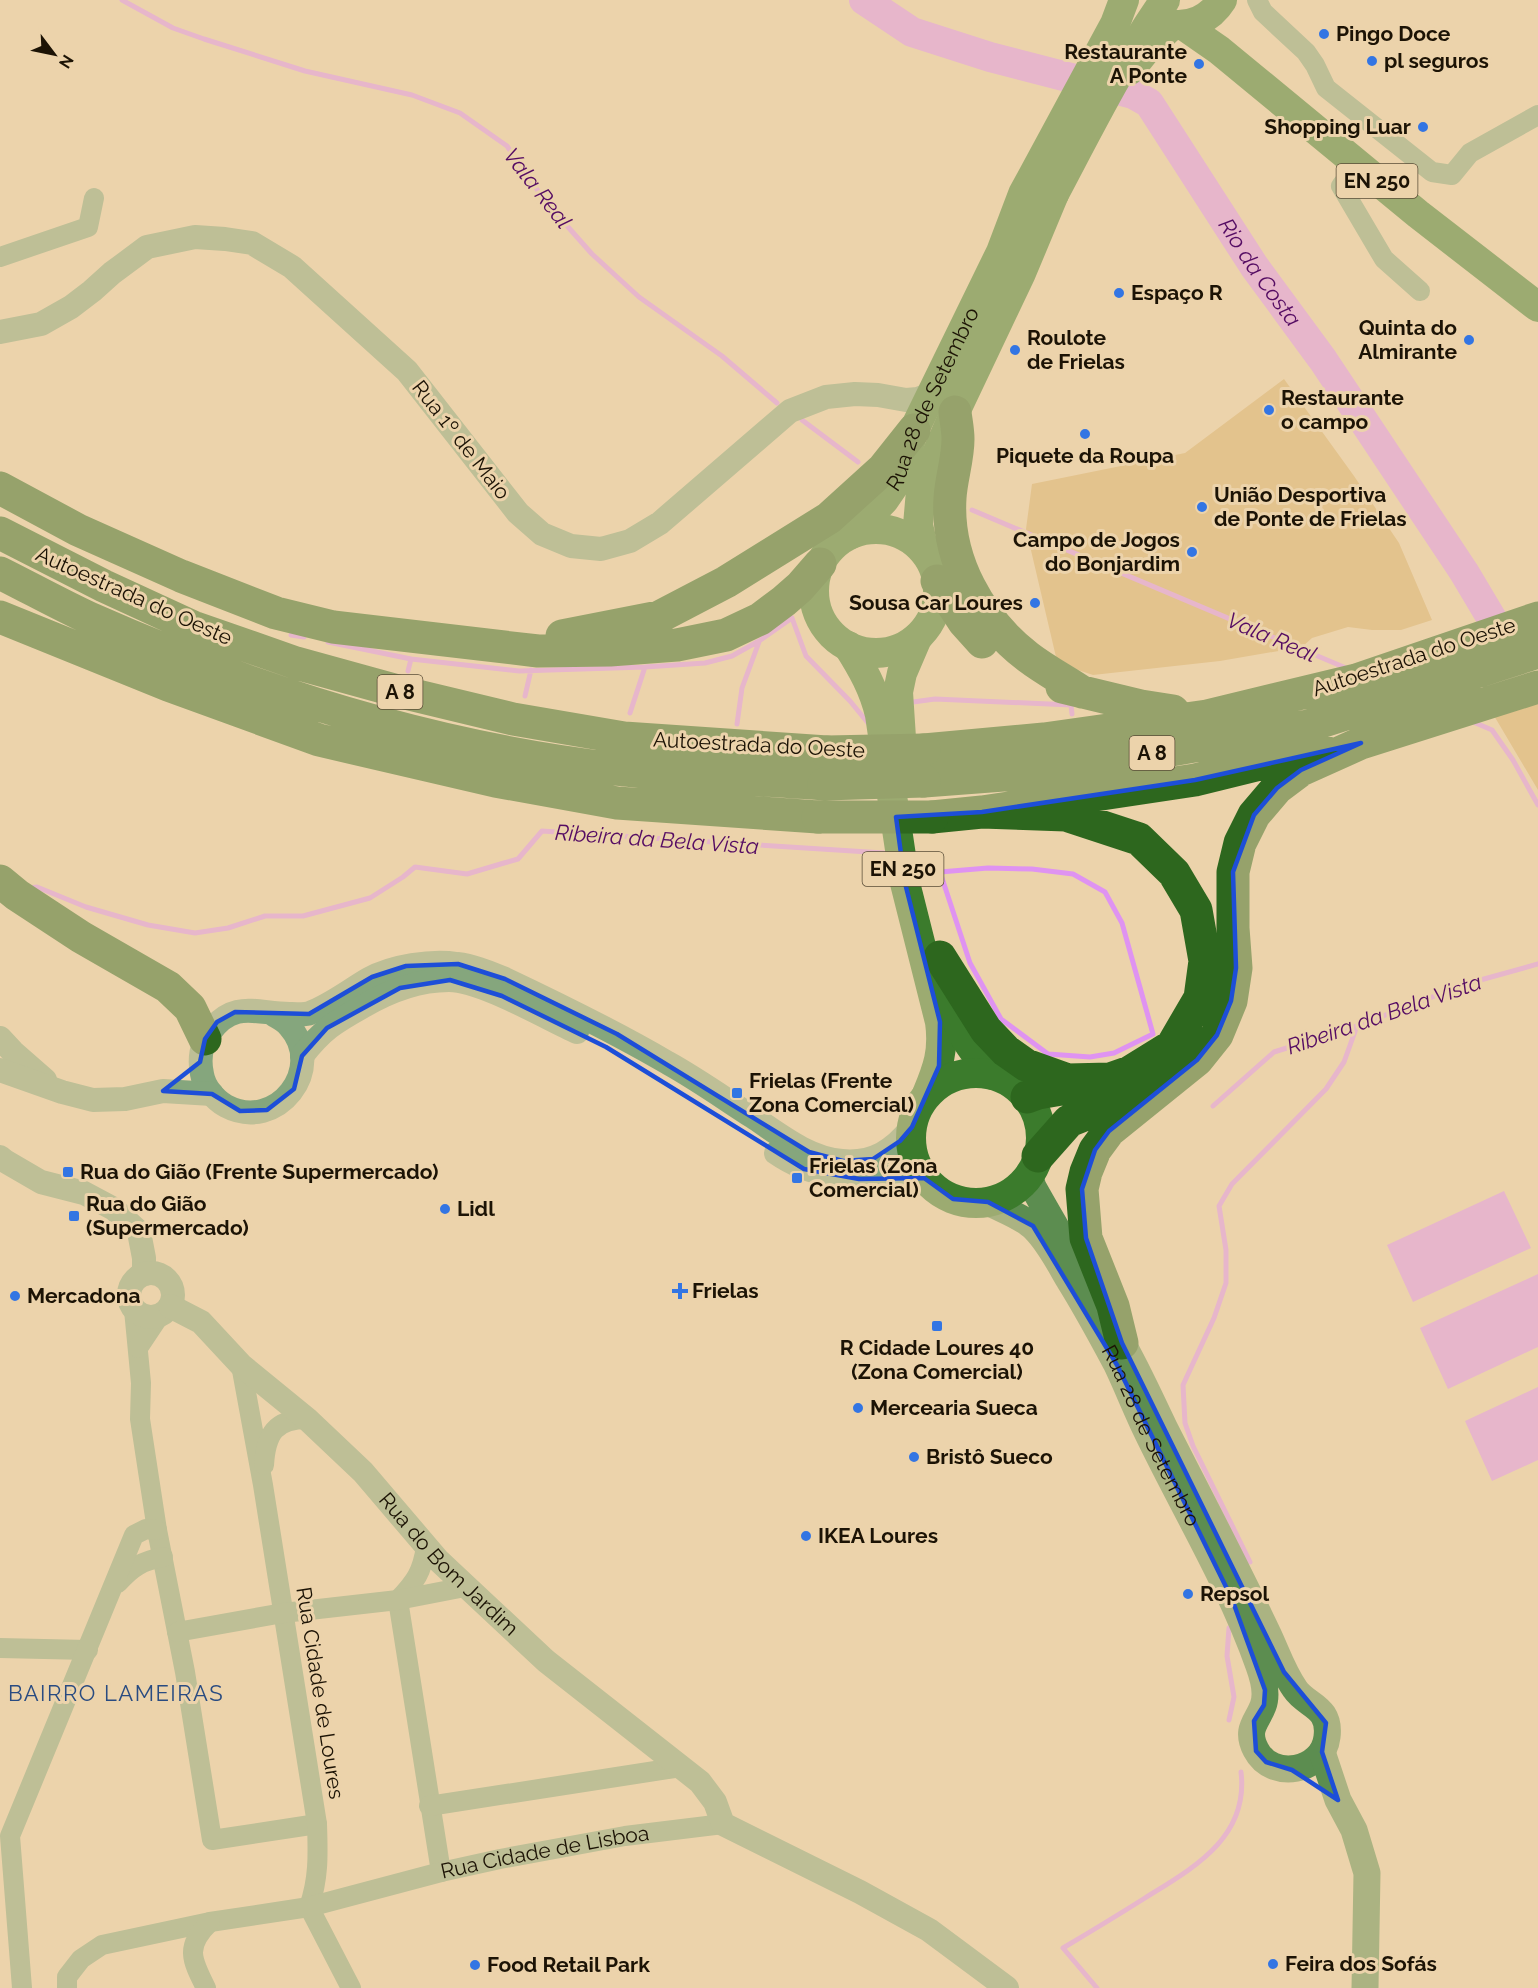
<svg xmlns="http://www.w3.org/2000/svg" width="1538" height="1988" font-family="Raleway,sans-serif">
<rect width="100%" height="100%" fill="#ecd3ab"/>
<!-- green -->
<path fill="#d7af69" d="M1284,379L1354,476L1399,543L1432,620L1401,630H1372L1348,627L1312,638L1302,647L1220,661L1093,675L1078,670L1056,657L1026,529L1032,484L1185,453Z
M1538,699V790L1493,714Z"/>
<!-- water -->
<path fill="#df93f1" d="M1504,1191L1531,1248L1413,1302L1387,1245Z
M1538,1274V1347L1448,1389L1420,1328Z
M1538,1387V1460L1492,1481L1465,1421Z"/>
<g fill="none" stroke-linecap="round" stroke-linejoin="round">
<!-- stream -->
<path stroke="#df93f1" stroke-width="5" d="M122,0L173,28L204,39L305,71L412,95L460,113L507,146L545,201L592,254L639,297L722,356L777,403
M802,420L858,462
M972,510L1346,668
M291,635L304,637
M328,642L411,659L519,671L645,667L705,663L732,656L759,641L792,618L806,656L850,701L868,723
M408,671L411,659
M525,696L531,670
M913,702L935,699L1071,705L1072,714
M630,713L645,667
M1471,721L1492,730L1513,760L1538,805
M737,724L742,688L759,642
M988,868L1032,869L1073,874L1105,892L1122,923L1153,1034L1114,1053L1090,1057L1048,1054L1001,1019L970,963L940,872Z
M29,888L37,887L86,907L148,925L195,933L228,928L265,916H303L370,898L403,877L415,867L467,874L504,863L518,859L542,831L884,853
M1213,1106L1274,1052L1357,1026L1466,984L1538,964
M1250,1562L1193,1446L1185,1423L1183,1385L1214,1318L1226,1283V1250L1219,1206L1232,1184L1326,1089L1344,1062L1357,1026
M1229,1628L1227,1656L1234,1697L1229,1720
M1097,1988L1063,1948C1090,1932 1118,1915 1145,1898C1193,1868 1249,1838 1241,1772"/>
<!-- river -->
<path stroke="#df93f1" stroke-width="30" id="s1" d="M864,0L912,32L990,57L1133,94L1149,103L1254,266L1323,360L1464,572L1511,651"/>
<!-- minor -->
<g stroke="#85a67d" stroke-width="20">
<path d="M1257,0L1263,12L1306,52L1315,65L1326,88L1432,172L1452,175L1470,153L1538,115"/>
<path d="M1357,165L1341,186L1384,259L1420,291"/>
<path d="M0,257L88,227L94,198"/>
<path d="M134,1310L141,1383L140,1419L157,1530L185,1672L212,1840L317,1824"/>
<path d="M138,1348L160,1315"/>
<path d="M241,1365L263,1485L317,1824C318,1854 319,1878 309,1907"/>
<path d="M264,1465C266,1434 275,1419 307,1419"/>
<path d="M118,1583C132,1567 142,1561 163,1557"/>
<path d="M398,1600L441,1872"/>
<path d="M398,1600C416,1581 422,1572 426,1547"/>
<path d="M177,1632L283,1613L398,1600L465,1587"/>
<path d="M0,1648L88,1650"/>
<path d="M429,1806L681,1767"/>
<path d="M309,1907L351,1988"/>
<path d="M22,1988L10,1836L134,1535L146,1529L157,1530"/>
<path id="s2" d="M67,1988V1977L81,1959L102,1945L210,1922L309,1907L441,1872L500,1859L625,1836L723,1824"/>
<path d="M206,1988C191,1959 185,1946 210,1922"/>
</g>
<!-- tertiary -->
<g stroke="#85a67d" stroke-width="24">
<path d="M0,332L41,324L71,307L92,291L112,273L147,247L195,237L225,239L252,243L292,267L407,371L518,513L542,534L571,546L601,549L630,541L660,523L790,411L826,397L855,394L878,395L906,400L918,399L931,394"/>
<path d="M274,1015C279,1018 285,1021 289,1026C327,1068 277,1133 226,1106C215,1100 204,1087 202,1074C199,1060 201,1044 210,1032C235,998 259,1015 292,1014C298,1014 305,1015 310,1013C331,1005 350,990 369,979C392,966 432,960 457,964C474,966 490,973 505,979C560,1005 615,1032 668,1063C697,1079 725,1099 753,1117C780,1135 808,1158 842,1161C873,1164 894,1150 912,1127"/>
<path d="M0,1038L13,1052L45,1080"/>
<path d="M302,1056C322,1030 335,1022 362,1007C389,991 418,980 449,980C481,980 546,1018 577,1032"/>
<path d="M0,1070L62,1092L93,1100L125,1099L163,1091L212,1094"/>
<path d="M776,1153C825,1187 869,1175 924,1178"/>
<path d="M0,1157L5,1161L41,1182L84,1193L114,1209L139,1232L144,1258V1274"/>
<circle cx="151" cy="1295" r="22"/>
<path id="s3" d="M170,1306L201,1322L241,1365L307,1419L363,1472L438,1560L546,1661L700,1782L715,1802L723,1824L860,1892L929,1930L1007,1988"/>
</g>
<!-- secondary -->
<g stroke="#5c8d50" stroke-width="27">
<path id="s4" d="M988,1202C1003,1210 1024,1217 1035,1229C1049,1243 1059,1263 1069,1280C1086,1307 1101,1335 1116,1363C1127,1386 1136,1409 1147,1432C1184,1509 1230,1584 1259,1666C1263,1677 1268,1693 1263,1706C1257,1722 1245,1729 1256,1750C1272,1781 1323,1772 1327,1737C1331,1706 1306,1706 1295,1689C1283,1672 1277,1653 1268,1634C1235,1564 1199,1496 1164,1427C1150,1398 1137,1369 1121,1341C1093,1289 1062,1239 1033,1187L1029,1175"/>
<path d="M1322,1752L1338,1800L1354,1830L1367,1873L1365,1988"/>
</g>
<!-- primary -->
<g stroke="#3b7b2c" stroke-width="30">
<path d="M1168,24C1190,28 1210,19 1222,0"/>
<path d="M1183,25L1219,50L1418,214L1538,307"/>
<path d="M1130,70L1146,50L1172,25"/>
<circle cx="876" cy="591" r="62"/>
<path id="s5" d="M851,534L884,500L897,481L914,430L1001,252L1023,194L1115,24L1124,0"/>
<path d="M924,551L918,525L921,491L955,412L1021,273L1054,194"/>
<path d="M848,646C862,668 874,689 880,715L905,883L940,1022C944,1051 938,1068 927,1094"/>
<path d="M901,738L898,692L902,673L917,638"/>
<path d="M950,997C960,1035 968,1045 993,1075"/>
<circle cx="976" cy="1138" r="65"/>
</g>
<!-- motorway -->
<path stroke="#2d671e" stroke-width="33" d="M955,412C956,421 958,430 958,439C958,459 951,479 950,498C946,560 980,620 1028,657C1045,670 1064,680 1082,692
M0,488L78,530L181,576L276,613L333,627L538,651L610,650L677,645L726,635L760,619L784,601L800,587L820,564
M0,533L104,586L193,627L296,663L401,692L513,719L624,738L827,752
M0,573C30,588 59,604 89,618C256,692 434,748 616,769C685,777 755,779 824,784
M937,581L964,622L982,642
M0,617L168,685L319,740L495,781L617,803L818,817
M562,636L659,617L726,582L829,518L883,469L914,430
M1062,687L1141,706L1173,711
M924,750L1044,739L1207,716L1356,680L1538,618
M924,781L1046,772L1308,726L1538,652
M932,817L982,812L1195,780L1321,749
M0,881L17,895L81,937L168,987L190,1008L205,1039
M940,957L986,1030L1006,1051L1026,1065L1068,1080L1110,1079L1130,1072L1172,1046L1200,998L1205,961L1196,910L1174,873L1139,839L1066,815L982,812
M1027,1097L1038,1093L1079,1086
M1038,1156L1069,1121L1144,1091
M1122,1343L1113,1306L1086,1238L1082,1189L1086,1172L1095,1150L1109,1131L1197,1060L1217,1035L1231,1001L1236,968L1233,928V872L1240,843L1254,815L1277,788L1301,770L1361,743L1538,687"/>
<!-- primary-bridge -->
<path stroke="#3b7b2c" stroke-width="30" d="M1054,194C1089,128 1122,61 1165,0"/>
<!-- motorway-bridge -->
<path stroke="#2d671e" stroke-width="33" d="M827,752L924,750
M824,784L924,781
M818,817H932"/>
</g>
<!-- marked area -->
<path d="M0 0H1538V1988H0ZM1361,743L1301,770L1277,788L1254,815L1233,872L1236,968L1231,1001L1217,1035L1197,1060L1109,1131L1095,1150L1082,1189L1086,1238L1122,1343L1284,1672L1326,1723L1322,1752L1338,1800L1292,1770L1266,1762L1256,1751L1254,1721L1264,1705L1265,1690L1232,1599L1117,1365L1033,1226L988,1202L953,1199L924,1178L859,1179L804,1169L606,1047L502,996L450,980L400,988L327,1028L302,1056L294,1089L267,1110L240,1111L212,1094L163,1091L200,1062L205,1039L217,1022L235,1012L309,1014L372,977L406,966L458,964L505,979L617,1034L809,1152L843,1161L873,1159L900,1141L912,1127L939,1066L940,1022L905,883L896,817L982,812L1195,780Z" fill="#ecd3ab" fill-opacity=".55" fill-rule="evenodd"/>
<path fill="none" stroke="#1d4ed8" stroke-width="4.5" stroke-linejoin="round" d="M1361,743L1301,770L1277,788L1254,815L1233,872L1236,968L1231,1001L1217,1035L1197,1060L1109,1131L1095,1150L1082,1189L1086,1238L1122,1343L1284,1672L1326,1723L1322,1752L1338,1800L1292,1770L1266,1762L1256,1751L1254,1721L1264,1705L1265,1690L1232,1599L1117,1365L1033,1226L988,1202L953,1199L924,1178L859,1179L804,1169L606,1047L502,996L450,980L400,988L327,1028L302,1056L294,1089L267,1110L240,1111L212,1094L163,1091L200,1062L205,1039L217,1022L235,1012L309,1014L372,977L406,966L458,964L505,979L617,1034L809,1152L843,1161L873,1159L900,1141L912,1127L939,1066L940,1022L905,883L896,817L982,812L1195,780Z"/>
<!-- markers -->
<g fill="#3375e3" stroke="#ecd3ab" stroke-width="2">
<circle cx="1324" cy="34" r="6"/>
<circle cx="1372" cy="61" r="6"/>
<circle cx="1199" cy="64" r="6"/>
<circle cx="1423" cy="127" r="6"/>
<circle cx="1119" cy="293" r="6"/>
<circle cx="1469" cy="340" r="6"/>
<circle cx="1015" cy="350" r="6"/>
<circle cx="1269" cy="410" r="6"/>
<circle cx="1085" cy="434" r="6"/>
<circle cx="1202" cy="507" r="6"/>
<circle cx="1192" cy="552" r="6"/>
<circle cx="1035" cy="603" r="6"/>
<rect x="731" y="1087" width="12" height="12" rx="3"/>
<rect x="62" y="1166" width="12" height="12" rx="3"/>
<rect x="791" y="1172" width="12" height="12" rx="3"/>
<circle cx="445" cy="1209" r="6"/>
<rect x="68" y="1210" width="12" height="12" rx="3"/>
<path d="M677 1282h6v6h6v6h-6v6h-6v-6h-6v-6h6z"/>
<circle cx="15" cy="1296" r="6"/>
<rect x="931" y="1320" width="12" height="12" rx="3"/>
<circle cx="858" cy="1408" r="6"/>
<circle cx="914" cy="1457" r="6"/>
<circle cx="806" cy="1536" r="6"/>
<circle cx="1188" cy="1594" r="6"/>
<circle cx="1273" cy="1964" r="6"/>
<circle cx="475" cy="1965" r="6"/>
</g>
<g text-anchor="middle" stroke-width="6" stroke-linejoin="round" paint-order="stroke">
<!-- shield labels -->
<g fill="#ecd3ab" stroke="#5a4d37" stroke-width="1.5">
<rect x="1336.5" y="164" width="81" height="34" rx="4.5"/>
<rect x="377.5" y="675" width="45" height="34" rx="4.5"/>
<rect x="1129.5" y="736" width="45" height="34" rx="4.5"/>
<rect x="862.5" y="852" width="81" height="34" rx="4.5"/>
</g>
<g font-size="20" font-weight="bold" fill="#1c1305">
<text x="1377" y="188">EN 250</text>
<text x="400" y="699">A 8</text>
<text x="1152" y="760">A 8</text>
<text x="903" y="876">EN 250</text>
</g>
<!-- poi labels -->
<g font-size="21" font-weight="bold" fill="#1c1305" stroke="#ecd3ab" text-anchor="start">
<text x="1336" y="41">Pingo Doce</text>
<text x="1187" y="59" text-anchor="end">Restaurante<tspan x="1187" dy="24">A Ponte</tspan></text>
<text x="1384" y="68">pl seguros</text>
<text x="1411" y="134" text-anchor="end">Shopping Luar</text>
<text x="1131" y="300">Espaço R</text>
<text x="1457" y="335" text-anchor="end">Quinta do<tspan x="1457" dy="24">Almirante</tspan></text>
<text x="1027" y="345">Roulote<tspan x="1027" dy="24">de Frielas</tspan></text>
<text x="1281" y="405">Restaurante<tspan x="1281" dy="24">o campo</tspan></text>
<text x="1085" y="463" text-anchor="middle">Piquete da Roupa</text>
<text x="1214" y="502">União Desportiva<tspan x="1214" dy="24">de Ponte de Frielas</tspan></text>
<text x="1180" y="547" text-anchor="end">Campo de Jogos<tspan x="1180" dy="24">do Bonjardim</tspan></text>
<text x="1023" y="610" text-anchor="end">Sousa Car Loures</text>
<text x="749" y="1088">Frielas (Frente<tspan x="749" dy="24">Zona Comercial)</tspan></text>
<text x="809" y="1173">Frielas (Zona<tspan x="809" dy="24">Comercial)</tspan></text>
<text x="80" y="1179">Rua do Gião (Frente Supermercado)</text>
<text x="86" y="1211">Rua do Gião<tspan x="86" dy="24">(Supermercado)</tspan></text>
<text x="457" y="1216">Lidl</text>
<text x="692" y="1298">Frielas</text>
<text x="27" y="1303">Mercadona</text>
<text x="937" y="1355" text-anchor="middle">R Cidade Loures 40<tspan x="937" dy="24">(Zona Comercial)</tspan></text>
<text x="870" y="1415">Mercearia Sueca</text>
<text x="926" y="1464">Bristô Sueco</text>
<text x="818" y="1543">IKEA Loures</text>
<text x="1200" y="1601">Repsol</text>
<text x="1285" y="1971">Feira dos Sofás</text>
<text x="487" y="1972">Food Retail Park</text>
</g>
<!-- street labels -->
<g font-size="21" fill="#1c1305" stroke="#ecd3ab">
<text dy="7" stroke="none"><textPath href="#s5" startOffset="160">Rua 28 de Setembro</textPath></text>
<text transform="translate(461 440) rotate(52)" y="7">Rua 1º de Maio</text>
<text transform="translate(134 596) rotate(24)" y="7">Autoestrada do Oeste</text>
<text transform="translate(1414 657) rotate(-18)" y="7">Autoestrada do Oeste</text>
<text transform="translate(759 745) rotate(3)" y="7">Autoestrada do Oeste</text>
<text dy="7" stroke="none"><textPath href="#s4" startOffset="292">Rua 28 de Setembro</textPath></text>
<text dy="7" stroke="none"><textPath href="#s3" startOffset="382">Rua do Bom Jardim</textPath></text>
<text transform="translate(320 1693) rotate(81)" y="7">Rua Cidade de Loures</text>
<text dy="7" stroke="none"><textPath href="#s2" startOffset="512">Rua Cidade de Lisboa</textPath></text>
</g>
<!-- water labels -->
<g font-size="22" font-style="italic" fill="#550c63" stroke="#ecd3ab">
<text transform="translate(538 188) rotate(52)" y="8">Vala Real</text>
<text dy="8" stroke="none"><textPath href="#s1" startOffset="508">Rio da Costa</textPath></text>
<text transform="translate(1272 637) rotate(23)" y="8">Vala Real</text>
<text transform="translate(657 839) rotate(4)" y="8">Ribeira da Bela Vista</text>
<text transform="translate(1384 1014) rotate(-19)" y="8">Ribeira da Bela Vista</text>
</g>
<!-- neighbourhood labels -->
<g font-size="22" letter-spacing="1.5" fill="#294b81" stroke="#ecd3ab">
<text x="116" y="1701">BAIRRO LAMEIRAS</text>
</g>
</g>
<!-- north arrow -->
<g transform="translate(54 54) rotate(122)" stroke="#ecd3ab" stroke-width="4.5" paint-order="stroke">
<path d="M0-4.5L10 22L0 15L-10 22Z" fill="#1c1305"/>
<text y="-9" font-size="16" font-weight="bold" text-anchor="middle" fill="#1c1305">N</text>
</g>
</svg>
